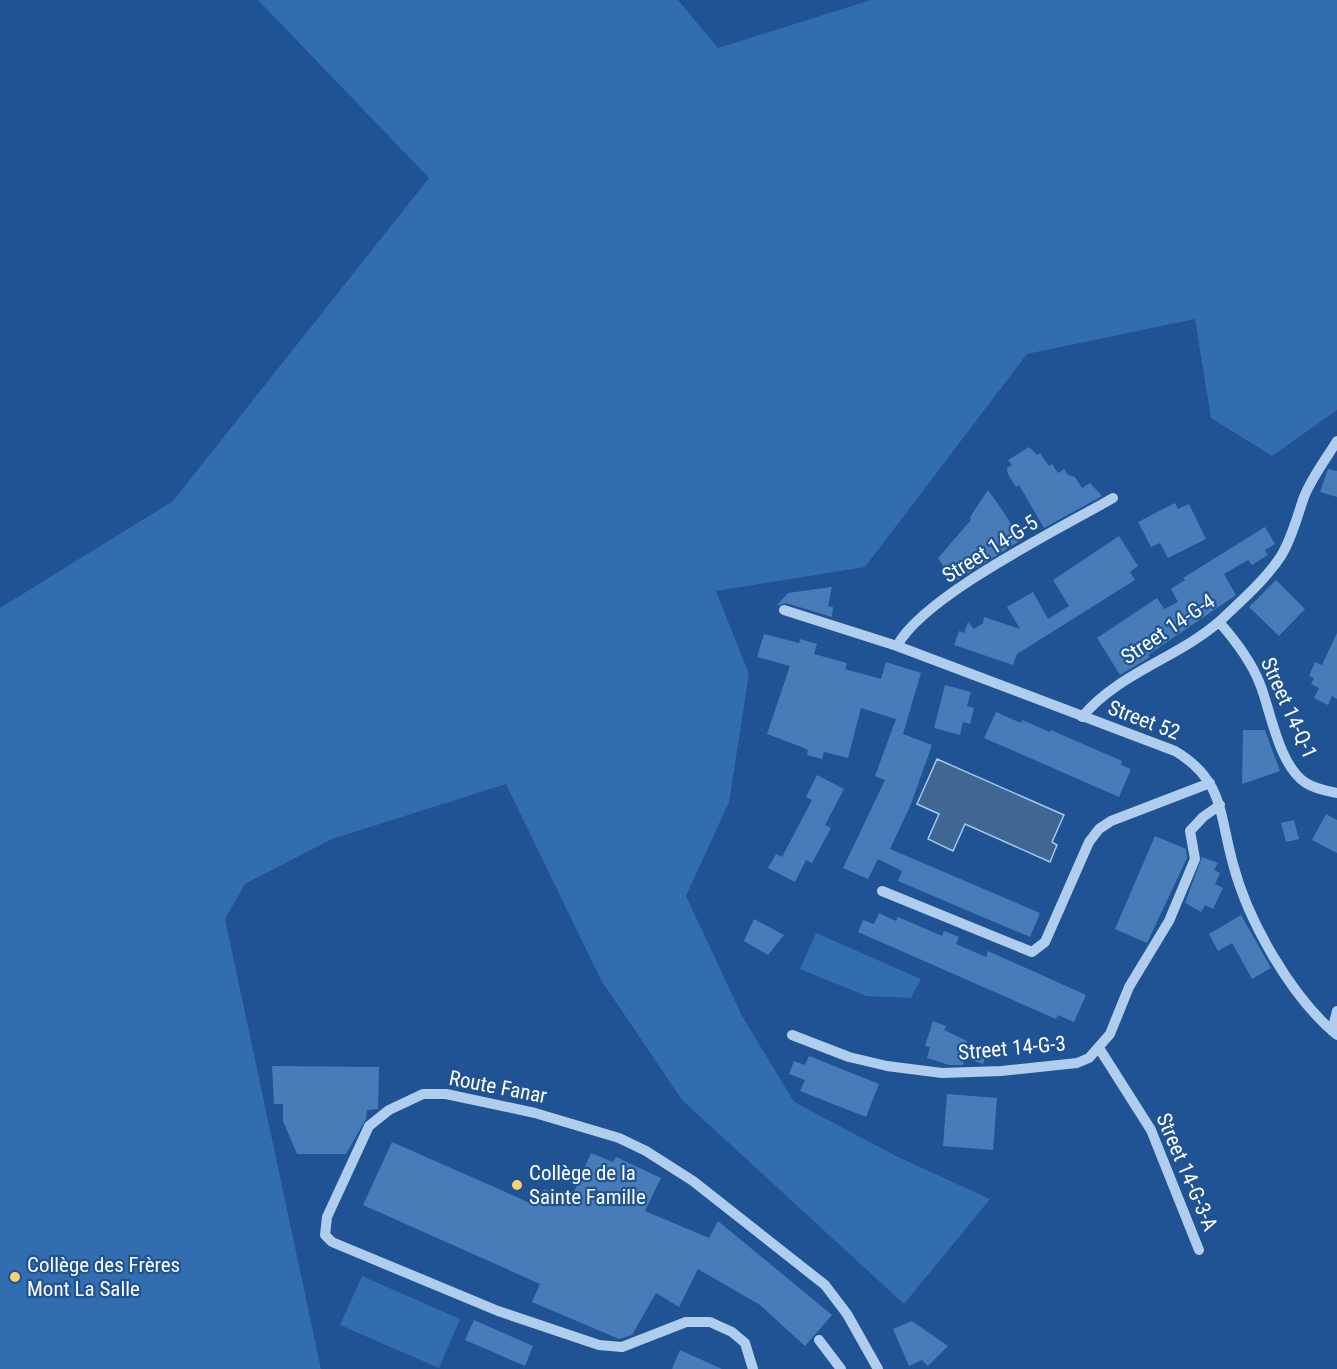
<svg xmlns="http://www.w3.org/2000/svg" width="1337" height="1369" font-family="'Roboto Condensed',sans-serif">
<rect width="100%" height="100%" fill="#1f5393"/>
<!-- green -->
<path fill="#326db0" d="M258,0H678L718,48L871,0H1337V410L1272,456L1211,418L1195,319L1027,354L865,567L716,591L749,674L729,802L686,896L742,1016L794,1102L898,1157L990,1199L904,1304L682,1100L601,980L506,784L332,839L245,884L225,919L321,1369H0V608L173,501L429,178Z
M816,933L921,979L911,998L866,996L800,969Z
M362,1276L460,1319L439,1368L340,1325Z"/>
<!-- water -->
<path fill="#406693" stroke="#a4c8ef" stroke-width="1.5" d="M937,759L1064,815L1052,842L1057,845L1050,862L965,824L953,851L928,839L939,814L917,804Z"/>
<!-- building -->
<path fill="#477cb9" d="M1029,447L1037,455L1040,453L1049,466L1052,464L1058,473L1064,469L1068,475L1075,477L1082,488L1090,483L1102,496L1044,528L1019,485L1016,487L1008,474L1007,468L1012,465L1008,460Z
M1328,469L1337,471V497L1320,492Z
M988,490L1005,514L1012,526L1009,528L1018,542L954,582L938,558L971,520L970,517Z
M1175,503L1178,509L1189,504L1206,539L1168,558L1160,543L1151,547L1138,522Z
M1265,527L1275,544L1265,550L1268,555L1252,565L1248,560L1224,574L1236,595L1148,655L1150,657L1120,675L1097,638L1157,598L1164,609L1178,602L1171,589L1185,580L1183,578Z
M1119,536L1138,566L1130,572L1135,580L1017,654L1013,665L954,645L959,631L964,633L968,622L974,629L983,623L984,617L1020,629L1007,607L1033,592L1048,619L1069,606L1053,580Z
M1276,580L1305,609L1279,636L1249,607Z
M832,587L828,606L833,607L832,617L786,603L776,606L788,593Z
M1337,633V699L1332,696L1328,705L1314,698L1319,688L1311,684L1314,678L1309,676L1315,662L1322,665Z
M764,634L799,643L800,639L817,644L814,654L847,663L845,669L881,679L886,662L921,673L903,734L932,745L911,804L890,849L1040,913L1030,937L898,881L902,871L878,859L868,879L843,868L885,780L875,776L896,719L861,708L848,758L824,752L822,759L807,755L808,750L804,748L767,734L790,666L757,657Z
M945,685L971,692L967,706L974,708L970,724L963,722L960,735L934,728Z
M996,712L1021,723L1022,720L1050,732L1051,730L1122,761L1121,765L1131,769L1119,797L984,738Z
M1243,730H1265L1280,771L1242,784Z
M817,775L844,789L825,825L831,828L812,863L806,860L795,882L768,868L776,854L782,857L812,800L806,797Z
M1326,814L1337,820V853L1312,840Z
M1294,820L1299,839L1286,842L1281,823Z
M1155,836L1186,849L1187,858L1147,943L1115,929Z
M1202,857L1218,863L1214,870L1220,873L1215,884L1223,888L1213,909L1205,905L1201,912L1185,903Z
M879,913L896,921L898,917L942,936L944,931L959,937L956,944L986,957L988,951L1086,995L1074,1022L1058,1015L1056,1019L858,932L863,920L874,924Z
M1241,915L1271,968L1252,979L1232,943L1218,951L1209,934Z
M754,919L784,935L768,955L744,941Z
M933,1021L946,1026L944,1030L967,1041L966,1046L987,1052L983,1064L965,1058L963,1065H949L927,1058L930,1047L925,1046Z
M809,1056L879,1084L866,1117L800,1091L805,1080L789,1074L794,1061L805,1065Z
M272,1066L379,1067L378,1109L367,1110L366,1119L346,1154H297L283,1121V1104H274Z
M947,1094L997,1098L993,1150L943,1146Z
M392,1142L537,1206L544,1189L570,1201L591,1153L613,1162L616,1157L661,1178L645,1211L709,1238L718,1221L832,1315L805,1346L760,1305L698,1269L679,1307L656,1293L632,1335L619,1339L532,1302L540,1284L363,1205Z
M474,1320L533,1346L525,1366L465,1340Z
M912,1321L948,1346L928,1366L922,1360L909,1366L893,1329Z
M680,1350L722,1369H672Z"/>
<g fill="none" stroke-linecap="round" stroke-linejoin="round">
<!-- minor -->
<path stroke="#b0cdee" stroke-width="10" d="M784,610L897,646L1175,751C1224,780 1219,814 1233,864C1248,921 1291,997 1337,1035
M1219,622C1235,640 1251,661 1260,684C1271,712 1279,766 1306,783C1315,789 1327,791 1337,793
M897,646C923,596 1061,528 1113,498
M1082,717C1118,673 1180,657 1221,620C1241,601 1266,579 1281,556C1292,538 1297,517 1304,497C1312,477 1326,459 1337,441
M882,891L1032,952L1045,942L1089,842L1099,829L1111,821L1210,783
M1332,1031L1337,1011
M792,1035L849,1057L887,1066L942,1073L1001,1071L1077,1063L1089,1058L1110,1034L1129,987L1169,921L1195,859L1190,831L1203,817L1220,805
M1099,1048L1151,1130L1199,1250
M819,1340L841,1369
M753,1369L745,1343L732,1332L710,1322H686L622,1347L599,1345L498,1311L332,1242L325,1235L327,1217L369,1126L389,1110L423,1094H446L535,1113L619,1138L646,1151L693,1181L825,1285L847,1314L878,1369"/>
</g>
<!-- markers -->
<g fill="#fcd170" stroke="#1f5393" stroke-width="2">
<circle cx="517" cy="1185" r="6"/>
<circle cx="15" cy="1277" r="6"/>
</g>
<g text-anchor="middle" stroke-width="4.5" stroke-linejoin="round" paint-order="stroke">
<!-- street labels -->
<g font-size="21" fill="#fff" stroke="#1f5393">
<text transform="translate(990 549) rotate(-32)" y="7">Street 14-G-5</text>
<text transform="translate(1168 629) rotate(-34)" y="7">Street 14-G-4</text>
<text transform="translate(1289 708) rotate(66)" y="7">Street 14-Q-1</text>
<text transform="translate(1144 720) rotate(21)" y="7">Street 52</text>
<text transform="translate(1012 1048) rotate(-5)" y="7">Street 14-G-3</text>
<text transform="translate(498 1087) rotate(11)" y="7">Route Fanar</text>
<text transform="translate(1187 1172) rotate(67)" y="7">Street 14-G-3-A</text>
</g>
<!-- poi labels -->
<g font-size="21" fill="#fff" stroke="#1f5393" text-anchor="start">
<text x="529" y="1180">Collège de la<tspan x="529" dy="24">Sainte Famille</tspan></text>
<text x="27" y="1272">Collège des Frères<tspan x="27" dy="24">Mont La Salle</tspan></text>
</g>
</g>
</svg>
